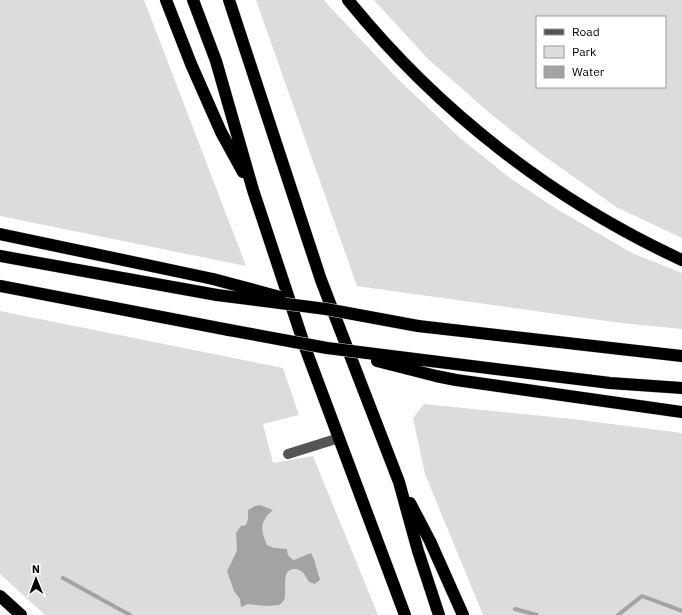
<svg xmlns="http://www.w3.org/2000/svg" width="682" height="615" font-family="'IBM Plex Sans',sans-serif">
<rect width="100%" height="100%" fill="#fff"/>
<!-- green -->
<path fill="#dcdcdc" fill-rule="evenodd" d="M0,0H144L246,266L0,216Z
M256,0H324L328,5L399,80L460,138L510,178L555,208L632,253L682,273V329L621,323L357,286Z
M374,0H682V238L616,207L540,153L492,115L428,59ZM537,17H665V87H537Z
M0,311L283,368L299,415L263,424L273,463L313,456L378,615H45L0,574Z
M424,404L572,419L682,433V615H483L425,474L413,418Z"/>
<!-- water -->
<path fill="#a3a3a3" d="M260,505L273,510C260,521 260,529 267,545L274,548L287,549C287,555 289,557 294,560L311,553L314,559L320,580L315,584L309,582C305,575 302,568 293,569C280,571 288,592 284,600C283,602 281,603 279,605L266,606L248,604L241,607L240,599L234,591L227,571L237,551L236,533L241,526L246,525L248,519V510L255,506Z"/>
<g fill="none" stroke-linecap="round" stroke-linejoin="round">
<!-- stream -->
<path stroke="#a3a3a3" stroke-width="4" d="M63,578L130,615
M515,609L537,615
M618,615L642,596L682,611"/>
<!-- highway casing -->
<g stroke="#dbdbdb" stroke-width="13">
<path id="highway" d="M166,0L191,64L221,132L243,172
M193,0L216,61L253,190L306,350L405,615
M229,0L321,280L399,482L418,551L439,615
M348,0C438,111 552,200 682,260
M0,234L213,279
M0,256L217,295
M0,286L229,330
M418,326L682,356
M431,361L610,383L682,388
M436,376L456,380L682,412
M410,503L430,541L463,615
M0,596L21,615"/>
</g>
<!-- minor -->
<path stroke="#555" stroke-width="10" d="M288,454L339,438"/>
<!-- highway -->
<use href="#highway" stroke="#000" stroke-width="12"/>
<!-- highway-bridge casing -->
<g stroke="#dbdbdb" stroke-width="13" stroke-linecap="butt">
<path id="highway-bridge" d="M213,279L280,297
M217,295L326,309L418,326
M229,330L327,348L431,361
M377,361L436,376"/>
</g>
<!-- highway-bridge -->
<use href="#highway-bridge" stroke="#000" stroke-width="12"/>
</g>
<!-- legend -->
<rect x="536" y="16" width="130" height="72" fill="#ffffff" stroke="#999999"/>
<rect x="544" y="29" width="20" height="6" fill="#555555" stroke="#999999"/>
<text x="572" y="36" font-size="12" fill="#000000">Road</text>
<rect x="544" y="46" width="20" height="12" fill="#dcdcdc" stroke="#999999"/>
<text x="572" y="56" font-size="12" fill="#000000">Park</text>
<rect x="544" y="66" width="20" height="12" fill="#a3a3a3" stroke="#999999"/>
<text x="572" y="76" font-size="12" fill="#000000">Water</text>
<!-- north arrow -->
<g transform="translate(36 579) rotate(359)" stroke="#ffffff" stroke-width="3" paint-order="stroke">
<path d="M0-3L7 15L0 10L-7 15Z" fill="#000000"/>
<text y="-6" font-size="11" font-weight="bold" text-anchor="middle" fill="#000000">N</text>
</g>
</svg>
